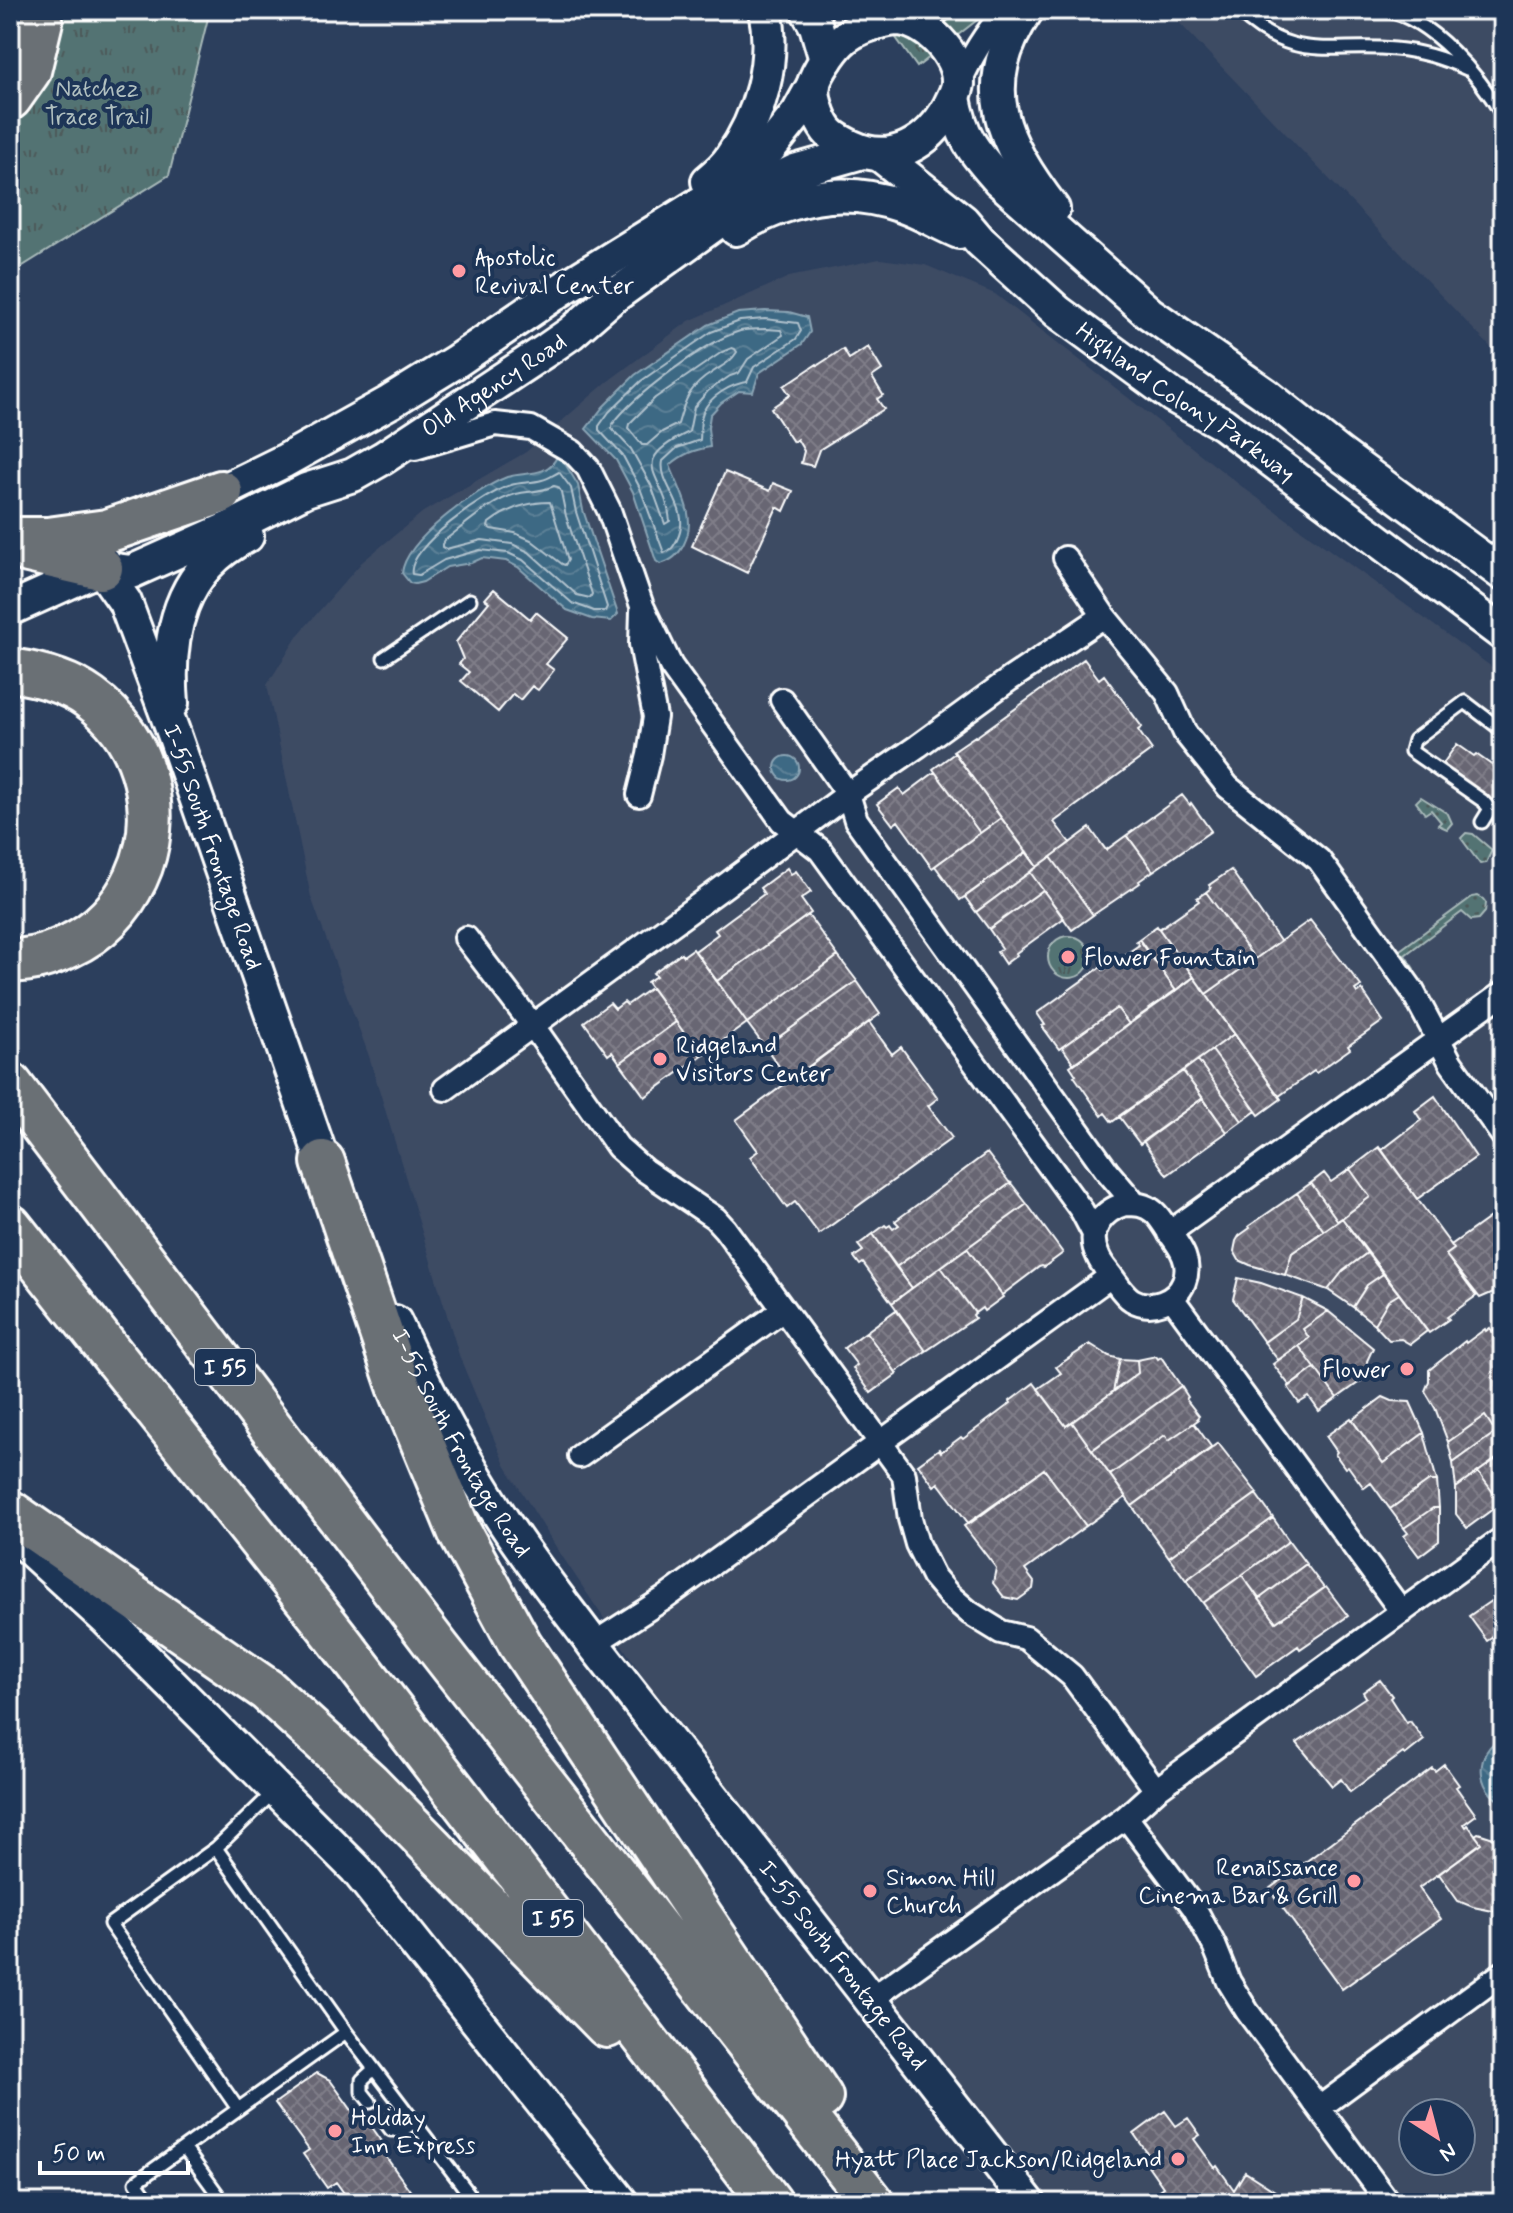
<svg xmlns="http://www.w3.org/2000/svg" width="1513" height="2213" font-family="Mynerve,sans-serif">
<defs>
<pattern id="grass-dots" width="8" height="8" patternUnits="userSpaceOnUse" patternTransform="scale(2)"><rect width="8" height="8" fill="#527373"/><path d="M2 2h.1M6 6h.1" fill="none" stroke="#4e5a5a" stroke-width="1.8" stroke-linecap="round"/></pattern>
<pattern id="park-tufts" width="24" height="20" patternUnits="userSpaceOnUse" patternTransform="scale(2)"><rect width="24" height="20" fill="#527373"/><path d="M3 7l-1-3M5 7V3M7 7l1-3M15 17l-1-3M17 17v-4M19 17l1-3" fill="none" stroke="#4e5a5a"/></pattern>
<pattern id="water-waves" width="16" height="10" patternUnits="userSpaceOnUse" patternTransform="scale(2)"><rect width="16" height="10" fill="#3e6984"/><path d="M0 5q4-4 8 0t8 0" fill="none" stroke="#5b8096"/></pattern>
<pattern id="building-cross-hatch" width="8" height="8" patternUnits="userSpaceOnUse" patternTransform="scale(2)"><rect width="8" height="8" fill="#686673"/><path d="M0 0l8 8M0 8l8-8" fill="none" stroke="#7f7d88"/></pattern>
</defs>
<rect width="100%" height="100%" fill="#2c3f5d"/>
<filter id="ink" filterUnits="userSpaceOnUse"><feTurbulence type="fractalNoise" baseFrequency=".0125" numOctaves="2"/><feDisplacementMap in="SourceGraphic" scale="16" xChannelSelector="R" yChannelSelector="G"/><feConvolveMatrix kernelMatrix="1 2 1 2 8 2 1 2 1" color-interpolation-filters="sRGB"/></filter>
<g filter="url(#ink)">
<!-- built -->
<path fill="#3e4b64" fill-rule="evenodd" d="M1167,10H1503V360Z
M880,259L925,265L995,294L1245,489L1503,675V2203H1049L646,1681L558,1550L505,1465L460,1358L369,1056L311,897L267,685L299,634L362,562L423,512L526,452L607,382L689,321L789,277ZM1413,2113H1461V2161H1413Z"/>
<!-- grass -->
<path fill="url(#grass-dots)" stroke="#a8b9b9" stroke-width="2" d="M1421,797L1448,814L1452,823L1447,829L1438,825L1441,822L1431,810L1425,814L1416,802Z
M1466,833L1473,834L1492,850L1486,863L1480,864L1461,838Z
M1478,896L1483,899L1486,903L1485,912L1479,919L1471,920L1462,912L1405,955L1414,969L1410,974L1396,953L1472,897Z"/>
<!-- park -->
<path fill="url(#park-tufts)" stroke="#a8b9b9" stroke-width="2" d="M10,10H210L169,175L10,274Z
M876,10H990L917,67Z
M1048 957a21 21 0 1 1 42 0a21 21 0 1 1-42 0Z"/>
<!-- water -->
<path fill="url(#water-waves)" stroke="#8ba5b5" stroke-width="2" d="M765,311L789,312L807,317L810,332L802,344L759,373L753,392L739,391L721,403L710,415L708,428L710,447C693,450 683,454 670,465C679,490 698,517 684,544C679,555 672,561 660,564L656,561L633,492L616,460L586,429L603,407L635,375L708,325L738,313Z
M557,457L564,462L578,485L583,510L618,614L611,621L592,619L567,610L518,567L506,561L482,558L471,563L447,567L423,582L415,584L410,583L402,573C405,540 478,488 507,477C526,471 546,478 557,457Z
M775 768a12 12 0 1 1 24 0a12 12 0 1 1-24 0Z
M1503,1737V1803C1475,1789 1474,1751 1503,1737Z"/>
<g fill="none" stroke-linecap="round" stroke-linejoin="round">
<!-- shore -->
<path stroke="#b2c3ce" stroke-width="2" d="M765,319L798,323L801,331L796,339L754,367L747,382C731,384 710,396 703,412C699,421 701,431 700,440L677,448L663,461C658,486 693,508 677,540C673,548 671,550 664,553L640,488L623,456L599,430V426L609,412L641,381L711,332L740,321Z
M766,329L781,330L783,335L748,359L739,373L730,376L708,391L694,407L689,432C623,464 666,473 670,521L665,524L651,485L631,449L612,429V425C634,395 705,342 740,331C748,329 757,329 766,329Z
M732,348L735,349L737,352C730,363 723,365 713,372C689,387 685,399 678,424L662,432L647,445H642L628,428L629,424L655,398L722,352Z
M559,472L571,488L576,512L607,607L605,611H594L572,603L523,560L508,553L480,550L444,560L419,575L412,574C406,548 487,492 511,485C521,482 532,483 542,480C548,479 553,475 559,472Z
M554,486L558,487L561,492L566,516L592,594L590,598L577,595L529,552L512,544L482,540L446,549L442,547V544L445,540C465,525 492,500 516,494C529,491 542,492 554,486Z
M550,502L568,560L565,565L562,564L531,540L515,533L491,529L488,527L489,523C507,509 527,502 550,502Z"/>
</g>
<!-- building -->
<path fill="url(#building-cross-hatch)" stroke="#fff" stroke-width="2" d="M868,347L882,370L872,377L883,395L877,399L884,409L819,450L813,466L801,463L804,451L797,439L793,442L771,408L790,395L784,386L817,364L818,365L843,349L849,359Z
M725,472L770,491L773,483L793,491L784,511L777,507L747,573L692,546Z
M494,589L530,619L536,612L568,638L546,664L554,670L538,690L532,686L520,700L513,694L498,712L461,681L469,672L459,664L463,659L456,642L489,602L485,599Z
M1084,659L1099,679L1104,675L1142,727L1138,730L1152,750L1054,822L1070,843L1037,867L953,751L975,736L976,737Z
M1457,744L1474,756L1476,754L1503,773V792L1499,797L1496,795L1492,801L1484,793L1481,798L1473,792L1476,789L1442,765Z
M955,753L1001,818L980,833L933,769Z
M935,772L980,833L932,868L898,821L893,825L877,804L899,788L904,795Z
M1182,795L1190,805L1191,803L1211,831L1153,871L1127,835Z
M1001,818L1027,852L960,900L935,866Z
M1090,828L1106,850L1127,835L1153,871L1139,881L1140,883L1093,915L1051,857Z
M1027,852L1037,867L976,912L965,897Z
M1051,857L1093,915L1072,930L1030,872Z
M787,868L791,874L796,871L811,892L801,899L811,913L717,981L695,951L718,934L715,930L764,894L760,888Z
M1231,870L1280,941L1255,959L1206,892L1211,888L1209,885Z
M1030,872L1043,890L989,929L976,912Z
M1043,890L1064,918L1016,953L1017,955L1005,964L997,952L1002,948L989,929Z
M1206,892L1255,959L1206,994L1159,929L1199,901L1197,898Z
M808,915L838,956L747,1023L717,981Z
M1310,920L1361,986L1355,990L1357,993L1362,990L1383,1021L1348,1046L1350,1049L1316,1073L1314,1071L1279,1096L1206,994Z
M1157,926L1194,977L1176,991L1139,939Z
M1139,939L1176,991L1129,1024L1117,1008L1059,1049L1042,1026L1045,1025L1037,1013L1101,967L1103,970L1139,945L1136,941Z
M693,949L747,1023L701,1056L647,982L656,976L653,973L681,953L683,956Z
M838,956L857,981L765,1047L747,1023Z
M1194,977L1234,1034L1112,1122L1105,1113L1102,1116L1074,1076L1076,1075L1070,1066Z
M857,981L880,1014L790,1081L765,1047Z
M651,988L676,1022L620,1063L612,1052L608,1055L584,1022L610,1003L615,1009L624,1002L627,1005Z
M1117,1008L1129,1024L1074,1064L1062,1047Z
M676,1022L701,1056L645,1097L620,1063Z
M869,1022L892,1054L901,1047L938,1098L928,1106L952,1138L819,1234L795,1202L787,1208L750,1157L758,1151L736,1120Z
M1234,1034L1281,1099L1259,1115L1212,1050Z
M1212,1050L1256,1111L1242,1121L1198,1060Z
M1198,1060L1242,1121L1227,1132L1183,1071Z
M1183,1071L1203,1098L1140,1144L1119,1116Z
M1435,1096L1476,1157L1417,1199L1382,1150L1421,1120L1415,1111Z
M1203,1098L1227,1132L1167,1175L1143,1141Z
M1379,1147L1454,1249L1446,1255L1476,1296L1447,1317L1449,1319L1429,1333L1342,1218L1370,1197L1350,1169Z
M987,1153L1009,1182L1011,1183L896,1267L873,1234L885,1225L887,1227L890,1225L893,1229L899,1225L895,1221Z
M1350,1169L1370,1197L1338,1221L1311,1183L1324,1173L1331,1182Z
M1011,1183L1027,1204L912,1288L896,1267Z
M1311,1183L1338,1221L1324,1231L1297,1193Z
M1297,1193L1324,1231L1292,1253L1285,1275L1250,1265L1239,1260L1234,1251L1236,1241L1239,1236L1250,1228L1249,1226Z
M1027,1204L1063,1253L1044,1267L1042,1266L1039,1267L1002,1295L967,1248Z
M1503,1208V1288L1480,1298L1446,1255L1454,1249L1451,1245Z
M1342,1218L1367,1253L1343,1271L1328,1290L1285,1275L1292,1253Z
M873,1234L912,1288L892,1303L863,1263L860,1265L854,1257L863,1251L858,1245Z
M967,1248L1003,1297L984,1311L982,1308L975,1313L941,1267Z
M1367,1253L1383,1274L1367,1285L1353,1307L1328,1290L1343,1271Z
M941,1267L975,1313L973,1315L975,1318L926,1351L892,1303Z
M1383,1274L1399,1294L1388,1301L1374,1324L1353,1307L1367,1285Z
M1238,1278L1261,1283L1303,1298L1296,1319L1264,1342L1233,1299Z
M1399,1294L1427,1331L1410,1344L1401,1339L1389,1340L1374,1324L1388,1301Z
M1303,1298L1328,1311L1303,1329L1309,1338L1278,1360L1264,1342L1296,1319Z
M896,1310L926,1351L896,1372L866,1332Z
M1328,1311L1373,1348L1367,1361L1368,1376L1337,1398L1299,1346L1309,1338L1303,1329Z
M1503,1326V1427L1496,1432L1485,1416L1448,1442L1435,1408L1425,1391L1429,1381V1370L1465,1341L1466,1343L1470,1340L1485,1329L1486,1331L1490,1328L1492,1331Z
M866,1332L897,1374L871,1393L853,1368L857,1365L844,1348Z
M1090,1344L1109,1356L1120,1359L1113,1392L1066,1426L1038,1389L1061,1373L1056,1367Z
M1299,1346L1315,1368L1290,1386L1273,1364Z
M1156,1356L1158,1359L1161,1357L1181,1386L1092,1450L1072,1422L1138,1373L1137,1360Z
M1120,1359L1137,1360L1138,1373L1113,1392Z
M1315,1368L1337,1398L1319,1411L1309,1397L1299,1403L1288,1387Z
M1034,1383L1066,1426L1072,1422L1126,1497L1086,1526L1044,1469L969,1524L942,1488L938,1483L934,1486L918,1464L939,1449L941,1452L961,1437L963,1439L1011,1403L1010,1401Z
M1181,1386L1188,1397L1186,1399L1199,1416L1197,1418L1198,1420L1169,1440L1165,1435L1110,1475L1092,1450Z
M1383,1397L1392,1401L1410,1402L1424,1433L1383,1463L1352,1420Z
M1485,1416L1496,1432L1453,1463L1448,1442Z
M1351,1418L1383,1463L1424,1433L1437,1481H1429L1390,1509L1371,1483L1364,1488L1348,1466L1345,1468L1335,1454L1337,1452L1326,1436Z
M1194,1423L1212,1448L1132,1506L1110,1475L1165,1435L1169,1440Z
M1503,1427V1454L1456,1488L1453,1463Z
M1218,1443L1257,1493L1169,1557L1132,1506Z
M1503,1454V1501L1501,1503L1478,1472Z
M1044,1469L1086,1526L1025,1570L1034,1582L1033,1589L1018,1600L1004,1597L993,1583L996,1568L964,1526Z
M1478,1472L1501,1503L1467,1528L1456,1514V1488Z
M1429,1481H1437L1439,1508H1433L1404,1528L1390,1509Z
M1256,1494L1273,1518L1186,1580L1169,1557Z
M1433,1508H1439V1541L1419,1556L1404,1536L1408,1533L1404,1528Z
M1273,1518L1289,1541L1203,1603L1186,1580Z
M1289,1541L1306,1564L1259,1599L1242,1575Z
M1306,1564L1324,1588L1276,1622L1259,1599Z
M1242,1575L1276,1622L1326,1587L1348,1616L1300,1649L1298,1646L1256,1676L1203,1603Z
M1495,1598L1498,1602L1503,1598V1651L1493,1637L1487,1641L1469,1616Z
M1380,1680L1392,1696L1390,1698L1406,1723L1410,1721L1424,1740L1405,1755L1403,1753L1350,1792L1341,1779L1332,1786L1297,1743L1366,1697L1363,1692Z
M1444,1764L1459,1785L1456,1787L1476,1815L1464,1824L1466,1827L1468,1825L1481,1843L1419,1888L1441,1919L1342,1989L1269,1889L1432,1768L1435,1771Z
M1478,1833L1503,1841V1913L1473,1907L1458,1901L1439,1874L1481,1843L1475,1835Z
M317,2073L330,2080L356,2116L361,2112L386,2147L381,2150L419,2203H351L336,2182L327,2188L303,2154L309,2150L275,2103Z
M1165,2111L1176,2126L1188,2118L1200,2135L1194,2139L1215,2168L1217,2166L1234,2190L1245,2172L1278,2193L1284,2203H1169L1159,2190L1163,2187L1147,2164L1150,2163L1144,2156L1148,2154L1134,2134Z"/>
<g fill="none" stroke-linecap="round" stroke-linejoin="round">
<!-- lane casing -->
<g stroke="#fff" stroke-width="17">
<path id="lane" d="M1237,10C1294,64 1327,43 1395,49C1421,51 1443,58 1467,69
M1384,10C1432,18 1480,77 1503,116
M384,658L470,600
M1482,822L1490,809L1483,801L1411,751L1414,740L1465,702L1503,731
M216,1848L276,1790
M370,2102L362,2092V2080L374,2069
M238,2109L110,1924L216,1848L346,2032
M385,2122L391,2130H403L414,2122
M184,2148L224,2203
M151,2203L136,2182L346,2032L476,2203
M1491,2203L1494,2201"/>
</g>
<!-- street casing -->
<g stroke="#fff" stroke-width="28">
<path id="street" d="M904,19L940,10
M958,86C972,55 984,35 1006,10
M415,448L495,424L531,428L573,452L588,468L609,510L642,606L671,666L782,821L820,850L1082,1211L1094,1234
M1065,558L1104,616L1167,693L1185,733L1228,787L1319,860L1412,990L1451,1063L1503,1136
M782,700L848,794L856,820L1107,1171L1135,1204
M639,795L649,755L655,717L641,644L642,611
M466,938L533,1026L618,1147L644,1170L715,1218L725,1229L904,1475L910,1519L917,1544L933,1576L949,1595L970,1613L1001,1632L1026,1638L1072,1676L1156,1790
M445,1089L722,888L848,794L918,746L1010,679L1104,616
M1125,1204C1135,1204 1145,1204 1154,1212C1160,1217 1164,1225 1169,1232C1180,1247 1192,1262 1184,1282C1176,1302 1151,1311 1132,1300C1124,1295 1118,1285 1112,1277C1107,1270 1101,1264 1098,1256C1086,1232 1101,1211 1125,1204Z
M1169,1233L1503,993
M1172,1298L1402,1612
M580,1456L783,1310
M593,1644L665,1598L1111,1276
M1126,1817L1195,1909L1214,1945L1229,1982L1247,2011L1389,2203
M870,2000L1126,1817L1156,1790L1503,1538
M1319,2108L1503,1973"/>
</g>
<!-- secondary casing -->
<g stroke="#fff" stroke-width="38">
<g id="secondary">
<path d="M807,10L816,26L826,60"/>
<path d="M1027,10C974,87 1003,143 1053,209"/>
<path d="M896,19C925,19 960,55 958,84C957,92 952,100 949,107C929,143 892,166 852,147C844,143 833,138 827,130C819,119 811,97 814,83C817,72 832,50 840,42C855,27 876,22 896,19Z"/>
<path d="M954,98C961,136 973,151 999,180L1149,313L1265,394L1340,454L1503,574"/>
<path id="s1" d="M880,155L963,221L980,241L1058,312L1173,396L1223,424L1503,634"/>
<path d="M708,181C716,174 725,167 730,159C760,117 776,61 765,10"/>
<path d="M736,229C789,197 842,185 902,206C922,213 940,224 959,232"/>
<path d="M202,501L284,461L390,402L455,362L559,291L722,190L754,164L769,149L798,113L814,84"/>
<path id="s2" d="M101,568L125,602L174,734L323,1162L331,1181"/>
<path id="s3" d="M101,568L131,572L234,526L306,490L353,475L383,458L548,349L571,333L610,299L776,180L795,171L862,152"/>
<path d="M10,609L101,568L104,562"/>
<path d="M172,703C166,634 180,569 247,536"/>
<path id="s4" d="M395,1322C427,1392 464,1461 506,1525C533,1566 564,1605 593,1644L1029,2203"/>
<path d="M10,1531L106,1619L356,1869L622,2203"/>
</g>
</g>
<!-- highway casing -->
<g stroke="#fff" stroke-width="48">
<path id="highway" d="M10,98L29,71L41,21V10
M10,539H48L107,531L221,492
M28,551L101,568
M10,670C38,674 67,681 90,698C147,739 165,816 136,878C122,908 99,932 69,946C52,954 29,962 10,960
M10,1084L439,1649L873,2203
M323,1162L399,1386L460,1533L520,1644L821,2097
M10,1226L334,1634L771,2203
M10,1512L267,1690L369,1783L607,2026"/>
</g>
<!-- lane -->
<use href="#lane" stroke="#1d3557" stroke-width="11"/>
<!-- street -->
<use href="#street" stroke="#1d3557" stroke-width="22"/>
<!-- secondary -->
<use href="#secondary" stroke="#1d3557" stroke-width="32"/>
<!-- highway -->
<use href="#highway" stroke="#6b6f75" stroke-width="42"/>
</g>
</g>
<!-- markers -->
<g fill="#ff9aa2" stroke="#1d3557" stroke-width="3">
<circle cx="459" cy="271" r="8"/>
<circle cx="1068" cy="957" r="8"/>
<circle cx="660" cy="1059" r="8"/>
<circle cx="1407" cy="1369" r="8"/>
<circle cx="1354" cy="1881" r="8"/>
<circle cx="870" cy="1891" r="8"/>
<circle cx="335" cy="2131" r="8"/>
<circle cx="1178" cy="2159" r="8"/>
</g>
<g text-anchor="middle" stroke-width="8" stroke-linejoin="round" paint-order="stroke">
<!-- shield labels -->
<g fill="#1d3557" stroke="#bbc2cd" stroke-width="2">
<rect x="195" y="1349" width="60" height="36" rx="6"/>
<rect x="523" y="1900" width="60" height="36" rx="6"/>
</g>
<g font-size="22" font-weight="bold" fill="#fff">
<text x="225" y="1375">I 55</text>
<text x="553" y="1926">I 55</text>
</g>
<!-- park labels -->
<g font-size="24" fill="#b1c0c0" stroke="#1d3557">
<text x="97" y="96">Natchez<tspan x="97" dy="28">Trace Trail</tspan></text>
</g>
<!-- poi labels -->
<g font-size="24" fill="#fff" stroke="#1d3557" text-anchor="start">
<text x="475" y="265">Apostolic<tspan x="475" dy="28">Revival Center</tspan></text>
<text x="1084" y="965">Flower Fountain</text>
<text x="676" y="1053">Ridgeland<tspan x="676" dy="28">Visitors Center</tspan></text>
<text x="1391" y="1377" text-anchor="end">Flower</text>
<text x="1338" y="1875" text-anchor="end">Renaissance<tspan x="1338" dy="28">Cinema Bar &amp; Grill</tspan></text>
<text x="886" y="1885">Simon Hill<tspan x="886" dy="28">Church</tspan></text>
<text x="351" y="2125">Holiday<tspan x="351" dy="28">Inn Express</tspan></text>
<text x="1162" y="2167" text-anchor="end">Hyatt Place Jackson/Ridgeland</text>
</g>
<!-- street labels -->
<g font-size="24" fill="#fff" stroke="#1d3557">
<text dy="8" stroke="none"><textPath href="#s3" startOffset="440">Old Agency Road</textPath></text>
<text dy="8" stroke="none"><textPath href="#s1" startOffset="394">Highland Colony Parkway</textPath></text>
<text dy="8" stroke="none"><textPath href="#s2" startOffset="302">I-55 South Frontage Road</textPath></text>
<text dy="8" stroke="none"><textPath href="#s4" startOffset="138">I-55 South Frontage Road</textPath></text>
<text dy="8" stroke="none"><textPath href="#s4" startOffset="786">I-55 South Frontage Road</textPath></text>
</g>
</g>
<!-- margin -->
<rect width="1513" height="2213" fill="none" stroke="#1d3557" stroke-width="40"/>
<rect x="20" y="20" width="1473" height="2173" fill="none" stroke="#fff" stroke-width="3" filter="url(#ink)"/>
<!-- north arrow -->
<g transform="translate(1437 2137) rotate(144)"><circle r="38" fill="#1d3557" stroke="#77869a" stroke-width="2"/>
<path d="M0-6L14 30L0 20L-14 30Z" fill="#ff9aa2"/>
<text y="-12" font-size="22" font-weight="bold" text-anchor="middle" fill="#ffffff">N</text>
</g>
<!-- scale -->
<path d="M40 2161v12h148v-12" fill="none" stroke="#ffffff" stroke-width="4"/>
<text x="52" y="2161" font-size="24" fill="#ffffff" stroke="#1d3557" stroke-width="6" paint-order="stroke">50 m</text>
</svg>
